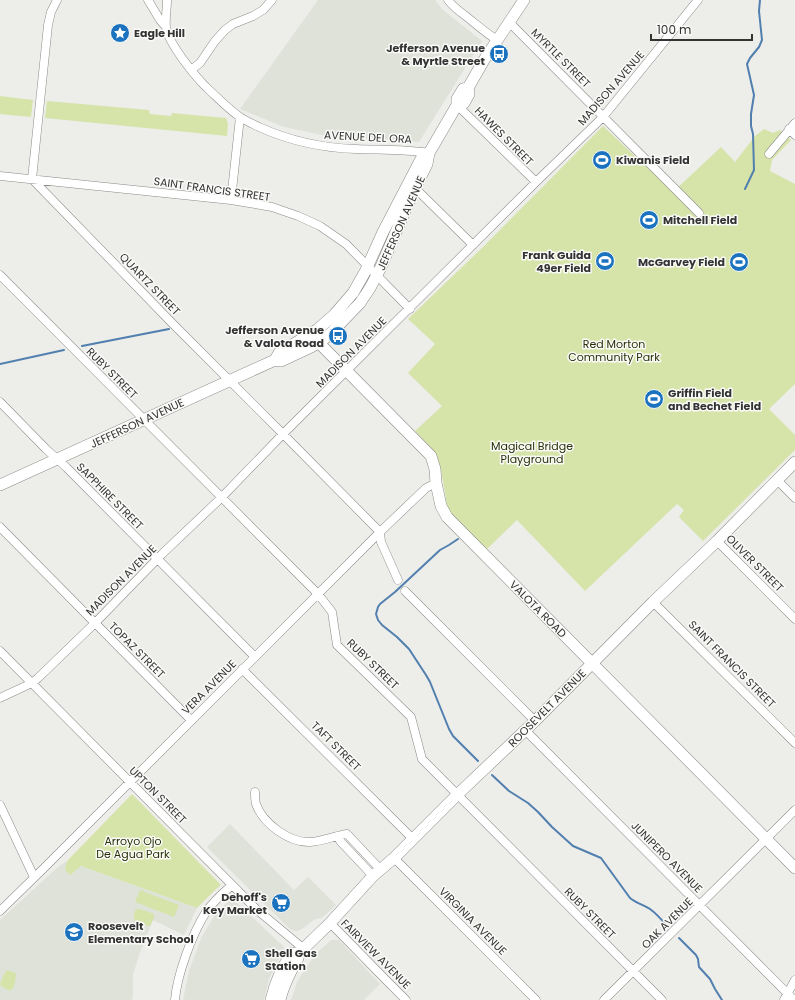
<svg xmlns="http://www.w3.org/2000/svg" width="795" height="1000" font-family="Poppins,sans-serif">
<rect width="100%" height="100%" fill="#ededea"/>
<!-- built -->
<path fill="#dfe2d9" d="M318,0H435L443,10L482,41L419,142L377,139L336,138L284,127L240,109Z
M230,824L294,890L308,877L336,905L322,918L315,919L302,929L297,931H294L290,929L250,890L207,847Z
M67,861L65,870L81,866L197,908L184,935L153,920L139,955L133,975V994L132,1000H0V920L58,867Z
M230,899H233L284,947L285,951L277,962L269,979L264,1000H183L189,971L202,936L215,915Z
M331,940H339L380,984L364,1000H291L297,982L306,967L318,952Z"/>
<!-- green -->
<path fill="#d6e4aa" d="M0,96L33,100L31,117L0,114Z
M47,101L149,110L150,114L171,116L172,113L226,118L228,124L227,136L45,118Z
M603,126L673,192L721,147L735,162L755,136L764,129L773,133L780,130L791,140L772,160L770,171L795,184V384L769,409L795,435V450L703,541L679,517L684,510L677,504L585,591L517,520L487,549L478,541L448,510L441,470L433,450L415,431L442,406L408,373L435,344L408,319L484,246Z
M132,794L221,885L212,893L197,908L81,866L70,875L65,870L67,861Z
M140,890L179,905L174,917L135,902Z
M136,909H140L154,914V918L150,926L145,925L135,921C133,917 134,913 136,909Z
M8,970L15,973L16,974C15,980 16,987 10,991L1,986L0,984L5,972Z"/>
<g fill="none" stroke-linecap="round" stroke-linejoin="round">
<!-- stream -->
<path stroke="#517fae" stroke-width="2" d="M745,189L754,170L753,134L751,126V114L754,95L747,64L750,58L759,47L762,40L759,11L760,0
M82,346L169,329
M0,364L64,350
M458,539L449,545L440,550L395,592L380,604L378,607L376,614L378,620L382,625L397,637L409,649L426,675L430,682L449,729L453,736L478,761
M492,775L509,791L528,803L538,812L552,827L573,846L601,858L630,898C636,903 644,905 650,909C657,914 662,920 667,926
M679,938L696,955L698,959L699,967L710,979L715,989L722,1000"/>
<!-- street casing -->
<g stroke="#8a8a88" stroke-width="9">
<path id="street" d="M57,0L51,12L48,25L32,179L173,324L283,434L380,532L381,542L398,580
M148,0L160,20L166,27
M167,0C167,9 165,19 166,27C168,43 195,76 206,87C217,97 228,109 240,117C246,121 253,124 259,127C290,141 323,148 356,149C381,150 404,149 429,153
M448,0C453,7 460,12 467,17C477,25 486,33 497,40
M509,22L699,213
M191,70L200,63L215,41L225,30L233,24L253,16L263,10L272,0
M457,105L536,182
M789,129L795,135
M769,154L795,123
M0,176L231,200L272,207L298,216L320,226L346,244L410,309
M415,188L473,245
M231,200L240,117
M0,275L318,594L332,612L337,645L411,717L422,759L662,1000
M0,402L46,449L67,468L255,657
M777,480L795,498
M0,527L191,720
M717,541L795,619
M405,591L535,721
M653,602L795,743
M0,651L256,909L304,949
M242,669L413,839
M0,698L32,683L38,678L95,623L162,554L221,498L283,434L536,182L603,117L698,0
M525,730L794,1000
M255,792C255,796 255,801 256,804C263,824 290,843 310,842C323,841 334,836 347,834L380,869
M0,805L34,877
M337,836L341,842L373,876
M394,858L536,1000
M0,911L43,869L380,532L426,488L436,483
M330,923L339,932L387,981L406,1000
M175,1000C177,975 192,934 206,912C212,903 224,892 232,885
M604,1000L795,810
M784,1000L795,980"/>
</g>
<!-- secondary casing -->
<g stroke="#8a8a88" stroke-width="12">
<path id="secondary" d="M457,105L464,103L469,94L468,88L484,60L524,0
M312,333L319,343L431,456L435,469L436,483L441,506L447,517L795,868
M275,360L279,353L312,333L318,329L334,315L353,293L365,272L383,232L421,159L429,153L457,105V99L463,89L468,88
M0,485L275,360L281,361L311,347L323,340L333,331L360,303L370,288L380,269L415,188L427,164L429,153
M299,953L330,923L373,876L394,858L457,795L535,721L653,602L717,541L795,462
M271,1000C275,983 282,967 292,953H299C299,959 296,962 293,967C288,977 282,989 280,1000"/>
</g>
<!-- street -->
<use href="#street" stroke="#fff" stroke-width="8"/>
<!-- secondary -->
<use href="#secondary" stroke="#fff" stroke-width="11"/>
</g>
<!-- icons -->
<defs>
<g id="sight-disc" transform="scale(1)"><circle r="9.5" fill="#1b73c0" stroke="#fafbf8"/><path d="M0-6L1.8-2.2L6-1.7L2.9 1.2L3.7 5.4L0 3.3L-3.7 5.4L-2.9 1.2L-6-1.7L-1.8-2.2Z" fill="#fff"/></g>
<g id="bus-disc" transform="scale(1)"><circle r="9.5" fill="#1b73c0" stroke="#fafbf8"/><path d="M-5-6H5V4H4V6H2V4H-2V6H-4V4H-5ZM-3.5-4V0h7V-4ZM-3.5 1.2v1.5H-2V1.2ZM2 1.2v1.5H3.5V1.2Z" fill="#fff"/></g>
<g id="stadium-disc" transform="scale(1)"><circle r="9.5" fill="#1b73c0" stroke="#fafbf8"/><path d="M0-5a6.5 5 0 1 0 0 10a6.5 5 0 1 0 0-10ZM-3.5-1.8h7v3.6h-7Z" fill="#fff"/></g>
<g id="supermarket-disc" transform="scale(1)"><circle r="9.5" fill="#1b73c0" stroke="#fafbf8"/><path d="M-6-5.5h2.5l.6 2H6L4.5 2H-2.5L-4.4-4H-6ZM-1.5 3.2a1.3 1.3 0 1 0 .1 0ZM3 3.2a1.3 1.3 0 1 0 .1 0Z" fill="#fff"/></g>
<g id="school-disc" transform="scale(1)"><circle r="9.5" fill="#1b73c0" stroke="#fafbf8"/><path d="M0-5L7-2L0 1L-7-2ZM-4 1L0 2.5L4 1V4Q0 6-4 4Z" fill="#fff"/></g>
</defs>
<g fill-rule="evenodd">
<use href="#sight-disc" x="120" y="33"/>
<use href="#bus-disc" x="499" y="54"/>
<use href="#stadium-disc" x="602" y="160"/>
<use href="#stadium-disc" x="649" y="220"/>
<use href="#stadium-disc" x="605" y="261"/>
<use href="#stadium-disc" x="739" y="262"/>
<use href="#bus-disc" x="338" y="336"/>
<use href="#stadium-disc" x="654" y="399"/>
<use href="#supermarket-disc" x="281" y="903"/>
<use href="#school-disc" x="74" y="932"/>
<use href="#supermarket-disc" x="251" y="959"/>
</g>
<g text-anchor="middle" stroke-width="3" stroke-linejoin="round" paint-order="stroke">
<!-- poi labels -->
<g font-size="11" font-weight="bold" fill="#323332" stroke="#fafbf8" text-anchor="start">
<text x="134" y="37">Eagle Hill</text>
<text x="485" y="52" text-anchor="end">Jefferson Avenue<tspan x="485" dy="13">&amp; Myrtle Street</tspan></text>
<text x="616" y="164">Kiwanis Field</text>
<text x="663" y="224">Mitchell Field</text>
<text x="591" y="259" text-anchor="end">Frank Guida<tspan x="591" dy="13">49er Field</tspan></text>
<text x="725" y="266" text-anchor="end">McGarvey Field</text>
<text x="324" y="334" text-anchor="end">Jefferson Avenue<tspan x="324" dy="13">&amp; Valota Road</tspan></text>
<text x="668" y="397">Griffin Field<tspan x="668" dy="13">and Bechet Field</tspan></text>
<text x="267" y="901" text-anchor="end">Dehoff's<tspan x="267" dy="13">Key Market</tspan></text>
<text x="88" y="930">Roosevelt<tspan x="88" dy="13">Elementary School</tspan></text>
<text x="265" y="957">Shell Gas<tspan x="265" dy="13">Station</tspan></text>
</g>
<!-- street labels -->
<g font-size="11" fill="#323332" stroke="#fafbf8">
<text transform="translate(561 58) rotate(45)" y="4">MYRTLE STREET</text>
<text transform="translate(611 88) rotate(-49)" y="4">MADISON AVENUE</text>
<text transform="translate(504 136) rotate(45)" y="4">HAWES STREET</text>
<text transform="translate(368 137) rotate(3)" y="4">AVENUE DEL ORA</text>
<text transform="translate(212 189) rotate(8)" y="4">SAINT FRANCIS STREET</text>
<text transform="translate(401 223) rotate(-66)" y="4">JEFFERSON AVENUE</text>
<text transform="translate(150 284) rotate(46)" y="4">QUARTZ STREET</text>
<text transform="translate(351 352) rotate(-45)" y="4">MADISON AVENUE</text>
<text transform="translate(112 373) rotate(45)" y="4">RUBY STREET</text>
<text transform="translate(137 423) rotate(-25)" y="4">JEFFERSON AVENUE</text>
<text transform="translate(110 496) rotate(45)" y="4">SAPPHIRE STREET</text>
<text transform="translate(755 563) rotate(45)" y="4">OLIVER STREET</text>
<text transform="translate(121 580) rotate(-45)" y="4">MADISON AVENUE</text>
<text transform="translate(538 609) rotate(45)" y="4">VALOTA ROAD</text>
<text transform="translate(137 650) rotate(45)" y="4">TOPAZ STREET</text>
<text transform="translate(373 664) rotate(44)" y="4">RUBY STREET</text>
<text transform="translate(732 664) rotate(45)" y="4">SAINT FRANCIS STREET</text>
<text transform="translate(209 687) rotate(-45)" y="4">VERA AVENUE</text>
<text transform="translate(547 708) rotate(-45)" y="4">ROOSEVELT AVENUE</text>
<text transform="translate(336 746) rotate(45)" y="4">TAFT STREET</text>
<text transform="translate(158 795) rotate(45)" y="4">UPTON STREET</text>
<text transform="translate(667 857) rotate(45)" y="4">JUNIPERO AVENUE</text>
<text transform="translate(590 913) rotate(45)" y="4">RUBY STREET</text>
<text transform="translate(473 921) rotate(45)" y="4">VIRGINIA AVENUE</text>
<text transform="translate(667 923) rotate(-45)" y="4">OAK AVENUE</text>
<text transform="translate(376 954) rotate(45)" y="4">FAIRVIEW AVENUE</text>
</g>
<!-- park labels -->
<g font-size="11" fill="#293108" stroke="#fafbf8">
<text x="614" y="348">Red Morton<tspan x="614" dy="13">Community Park</tspan></text>
<text x="532" y="450">Magical Bridge<tspan x="532" dy="13">Playground</tspan></text>
<text x="133" y="845">Arroyo Ojo<tspan x="133" dy="13">De Agua Park</tspan></text>
</g>
</g>
<!-- scale -->
<path d="M651 34v6h101v-6" fill="none" stroke="#323332" stroke-width="2"/>
<text x="657" y="34" font-size="12" fill="#323332" stroke="#fafbf8" stroke-width="3" paint-order="stroke">100 m</text>
</svg>
